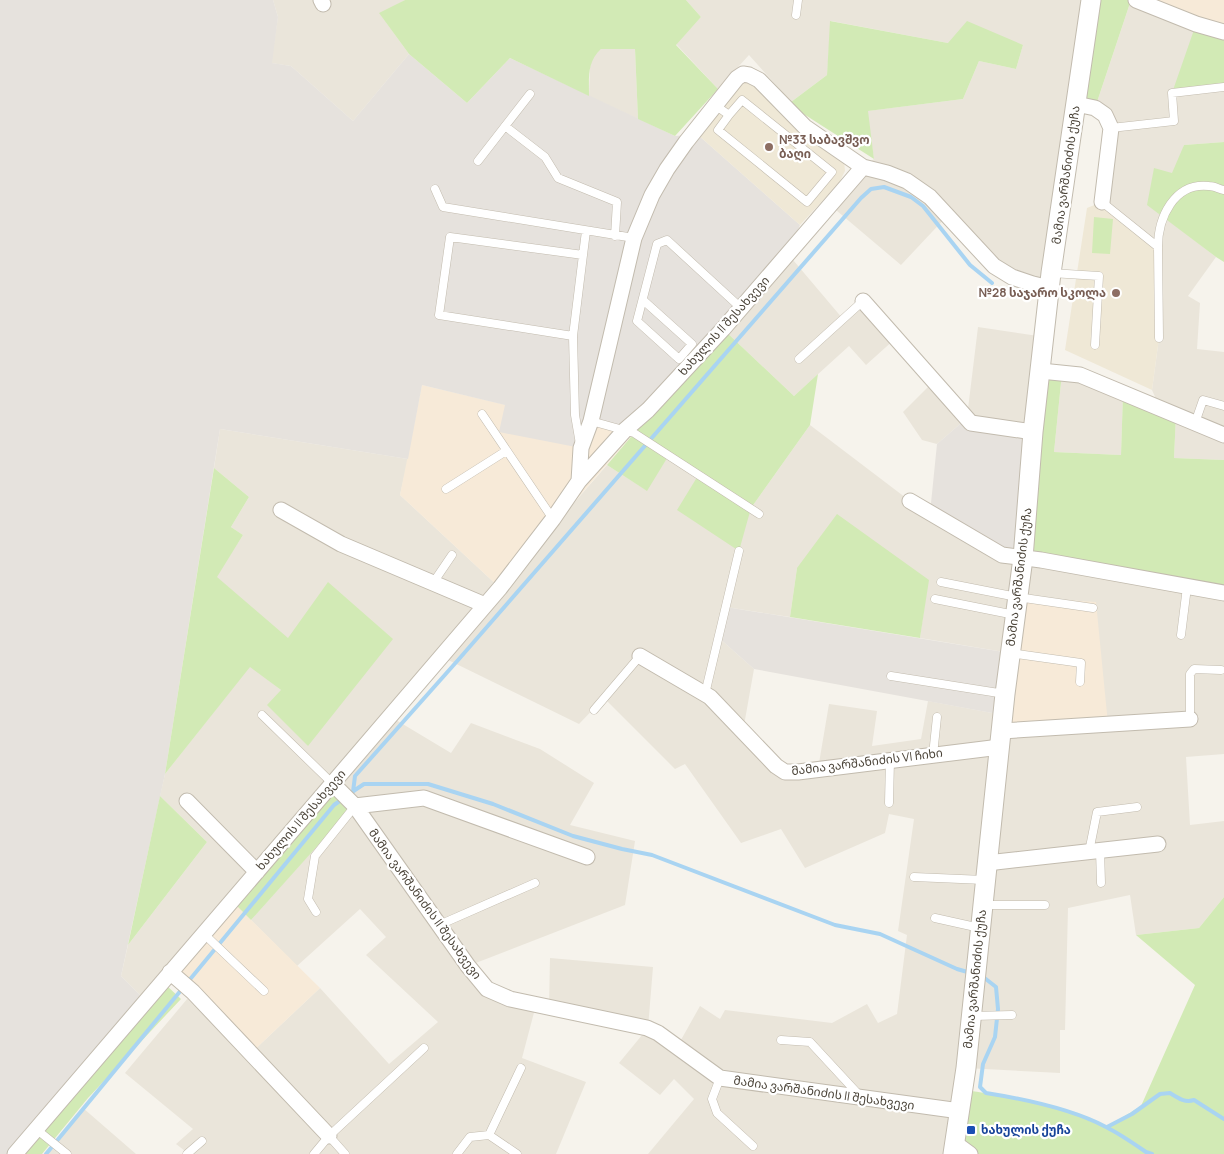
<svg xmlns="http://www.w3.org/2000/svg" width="1224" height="1154" font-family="Manrope,'Noto Sans Georgian',sans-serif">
<rect width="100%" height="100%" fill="#f6f3ec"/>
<!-- residential -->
<path fill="#eae5da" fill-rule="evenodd" d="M273,0H405L380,14L409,54L353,121L291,66L271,63L278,17Z
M686,0H1091L1050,288L1012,277L947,216L901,265L830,205L863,167L874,159L867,111L963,99L979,61L1016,69L1023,45L948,43L831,21L827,75L791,102L749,55L718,89L676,44L701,17Z
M1131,0L1196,24L1224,87V142L1184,145L1163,216L1216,257L1188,296L1200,303L1197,349L1224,352V460L1174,458L1176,415L1160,408L1152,390L1159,338L1102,202L1111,128L1095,108Z
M601,49H635L638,119L589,96L590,67L593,56Z
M788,254L843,319L863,301L896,338L866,365L849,346L794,396L723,329Z
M978,327L1045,337L1033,432L967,418L937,444L922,440L903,412L934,381L967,417Z
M1062,373L1123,393L1121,455L1054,452Z
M810,425L910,501L1224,593V754L1186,757L1190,825L1224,821V897L1199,928L1136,935L1130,895L1068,908L1065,1030H1060V1073L966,1068L953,1154H648L694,1099L674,1079L660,1095L619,1063L647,1029L549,1008L550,958L653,967L648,1028L677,1047L700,1006L720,1019L725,1010L832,1023L867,1004L878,1023L897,1014L907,935L898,931L914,819L889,814L885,833L805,868L781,829L741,843L685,764L675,769L604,698L579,724L442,657L391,717L451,753L471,723L540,749L594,783L570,825L635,841L625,905L468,966L487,989L536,1005L522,1058L586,1082L556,1154H189L176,1144L193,1129L125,1073L193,992L251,1053L320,988L389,1064L438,1022L366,955L386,937L360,909L297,966L251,920L353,805L333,784L146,1001L121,976L128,945L207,842L160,796L165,774L250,666L281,690L308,746L288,639L216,577L243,535L231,527L249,497L214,468L220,429L408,459L400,495L500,588L607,465L646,490L669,455L751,508ZM797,568L928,580L920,638L1010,653L1003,715L928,701L921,739L872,746L877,711L829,704L818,769L776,766L743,731L754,669L719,638L726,607L790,617Z
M83,1108L136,1154H46Z"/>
<!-- commercial -->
<path fill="#f7ead8" d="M1136,0H1224V32Z
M422,385L506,405L500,432L591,421L634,433L500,588L400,495Z
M1017,597L1096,602L1108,724L1002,731Z
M232,901L320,988L251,1053L170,972Z"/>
<!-- industrial -->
<path fill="#e6e2dd" d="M0,0H273L278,17L272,63L291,66L353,121L409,54L467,103L510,58L675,136L697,134L800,225L788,254L634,433L591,421L581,448L499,432L505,405L422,385L408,459L220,429L165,774L121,976L146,1001L11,1154H0Z
M967,418L1033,432L1023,558L930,513L937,444Z
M726,607L1010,653L1003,715L754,669L719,638Z"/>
<!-- education -->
<path fill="#efe8d6" d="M741,79L754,82L844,161L845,171L839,183L800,225L697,134Z
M1102,202L1158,247L1159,338L1152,390L1065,350L1087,208Z"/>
<!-- green -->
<path fill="#d2eab5" d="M405,0H686L701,17L676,45L718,89L675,136L638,119L635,49H601C587,62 589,77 589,96L510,58L467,103L409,54L379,13Z
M1091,0H1131L1095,108L1076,104Z
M830,21L948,43L967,21L1023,45L1016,69L979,61L963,99L868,111L874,159L799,111L791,102L827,75Z
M1196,24L1224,32V87L1172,93Z
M1224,142V262L1216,257L1147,205L1154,168L1172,173L1184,145Z
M1094,217L1113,219L1110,254L1092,253Z
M723,329L794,396L818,374L810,425L751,508L739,551L677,510L699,474L669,455L647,491L607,465Z
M1041,371L1062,373L1054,452L1121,455L1123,393L1176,415L1174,458L1224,460V593L1023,558Z
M214,468L249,497L231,527L243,535L217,577L288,638L328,582L393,639L308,746L267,705L281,690L250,667L165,774Z
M837,514L929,580L920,638L790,617L797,568Z
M333,784L354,805L251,920L232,901Z
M160,796L207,842L128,945Z
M1224,897V1154H970L955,1143L963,1090C1012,1096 1061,1107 1107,1127L1141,1106L1195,985L1136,935L1199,928Z
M166,985L181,999L88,1098L42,1154H16Z"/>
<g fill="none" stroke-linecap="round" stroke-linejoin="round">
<!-- stream -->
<path stroke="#a9d4f2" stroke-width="4" d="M353,792L355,776L459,659L861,198L871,189L884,187L911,197L923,206L970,265L992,283
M349,794L364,784H428L493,804L573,836L622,849L652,855L835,925L880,934L957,969L971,973
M982,976L996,987L998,1009L995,1037L983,1064L980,1087L986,1093C1024,1099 1072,1109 1106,1127C1120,1134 1133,1143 1146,1152L1152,1154
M187,983L334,805L344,798
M1107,1127L1132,1114L1160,1094L1170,1093C1178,1098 1185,1103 1194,1100L1224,1119
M46,1154L182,989"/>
<!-- service casing -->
<g stroke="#c2bbae" stroke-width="9">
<path id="service" d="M796,15L798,0
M715,105L729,115L742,100L832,172L807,202L718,130L729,115
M505,126L545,157L558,178L617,202L615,236
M1111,128L1174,121L1172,93L1224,87
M478,161L530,94
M435,189L443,207L634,238
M1102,202L1158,247L1159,338
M1158,247C1158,218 1174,182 1209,186C1214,186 1219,189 1224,190
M1051,273L1099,276L1095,345
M643,300L692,344L679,359L637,321L657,244L667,240L741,308
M573,336L583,255
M799,359L863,301
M482,414L553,519
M591,421L634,433L759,514
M1195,423L1203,400L1224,406
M580,444L575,415L573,336L439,315L450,237L583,255L586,231
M446,489L506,451
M941,582L1017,597L1093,608
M433,583L452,555
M935,599L1015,615
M1181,635L1187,587
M1010,653L1081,663L1080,682
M891,676L1005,694
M705,694L739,551
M594,710L640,656
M262,715L333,784
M1190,719V674L1194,669L1221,670
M933,755L937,717
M889,803L890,760
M1100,850L1101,883
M1089,852L1097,812L1137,807
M914,877L984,880
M983,905H1045
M316,912L308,899L315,856L355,806
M935,918L980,928
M439,925L535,883
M204,934L264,991
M973,1016L1012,1015
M781,1040L810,1042L860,1096
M720,1078L712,1099L717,1113L753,1146
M36,1129L67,1154
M489,1135L517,1154
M329,1136L345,1154
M187,1154L202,1141
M314,1154L329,1136L424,1048
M457,1154L470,1137L489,1135L521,1068"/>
</g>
<!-- minor casing -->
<g stroke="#c2bbae" stroke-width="17">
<path id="minor" d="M321,0L323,4
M1136,0L1196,24L1224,32
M1076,104L1095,108L1105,115L1111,128L1102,202
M863,301L971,423L1033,432
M1041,371L1080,375L1224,435
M579,481L581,448L591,421L634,238L652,195L667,169L686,142L737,78L743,74L749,75L759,80L805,127L863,167L887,173L907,181L930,197L994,266L1012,277L1033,284L1050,288
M910,501L1002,555L1041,560L1224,593
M281,510L341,544L485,605
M640,656L710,697L776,766L785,772H798L1000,747
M1002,731L1190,719
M333,784L355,806L468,966L487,989L510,999L647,1028L658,1033L720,1078L960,1111
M187,801L257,872
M355,806L424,798L587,857
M987,863L1158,844
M170,972L193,992L329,1136
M955,1143L970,1154
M15,1154L500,588L553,519L579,481L625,430L648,410L723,329L863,167"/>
</g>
<!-- tertiary casing -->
<g stroke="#c2bbae" stroke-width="21">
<path id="tertiary" d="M953,1154L966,1068L1005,694L1023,558L1033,432L1051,273L1091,0"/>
</g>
<!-- service -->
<use href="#service" stroke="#fff" stroke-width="8"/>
<!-- minor -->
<use href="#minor" stroke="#fff" stroke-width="15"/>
<!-- tertiary -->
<use href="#tertiary" stroke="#fff" stroke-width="19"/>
</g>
<!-- markers -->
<g fill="#8d6e63" stroke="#fff" stroke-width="2">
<circle cx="769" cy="147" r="5"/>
<circle cx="1116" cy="293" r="5"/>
</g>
<rect fill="#1a4fb4" stroke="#fff" stroke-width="2" x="966" y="1125" width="10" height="10" rx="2.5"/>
<g text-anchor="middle" stroke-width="4.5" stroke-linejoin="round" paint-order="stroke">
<!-- education labels -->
<g font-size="12" font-weight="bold" fill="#785e54" stroke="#fff" text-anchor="start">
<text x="779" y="144">№33 საბავშვო<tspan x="779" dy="14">ბაღი</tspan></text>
<text x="1106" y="297" text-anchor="end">№28 საჯარო სკოლა</text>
</g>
<!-- street labels -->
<g font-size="12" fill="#4b4439" stroke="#fff">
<text transform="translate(1066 175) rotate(-82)" y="4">მამია ვარშანიძის ქუჩა</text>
<text transform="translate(724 326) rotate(-48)" y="4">ხახულის II შესახვევი</text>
<text transform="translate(1019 577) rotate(-83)" y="4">მამია ვარშანიძის ქუჩა</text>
<text transform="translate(867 762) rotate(-7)" y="4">მამია ვარშანიძის VI ჩიხი</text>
<text transform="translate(301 820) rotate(-49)" y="4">ხახულის II შესახვევი</text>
<text transform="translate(425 904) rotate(54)" y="4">მამია ვარშანიძის II შესახვევი</text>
<text transform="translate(975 979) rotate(-84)" y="4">მამია ვარშანიძის ქუჩა</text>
<text transform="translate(824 1093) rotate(8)" y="4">მამია ვარშანიძის II შესახვევი</text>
</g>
<!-- transit labels -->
<g font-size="12" font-weight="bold" fill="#164399" stroke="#fff" text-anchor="start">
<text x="981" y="1134">ხახულის ქუჩა</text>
</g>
</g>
</svg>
